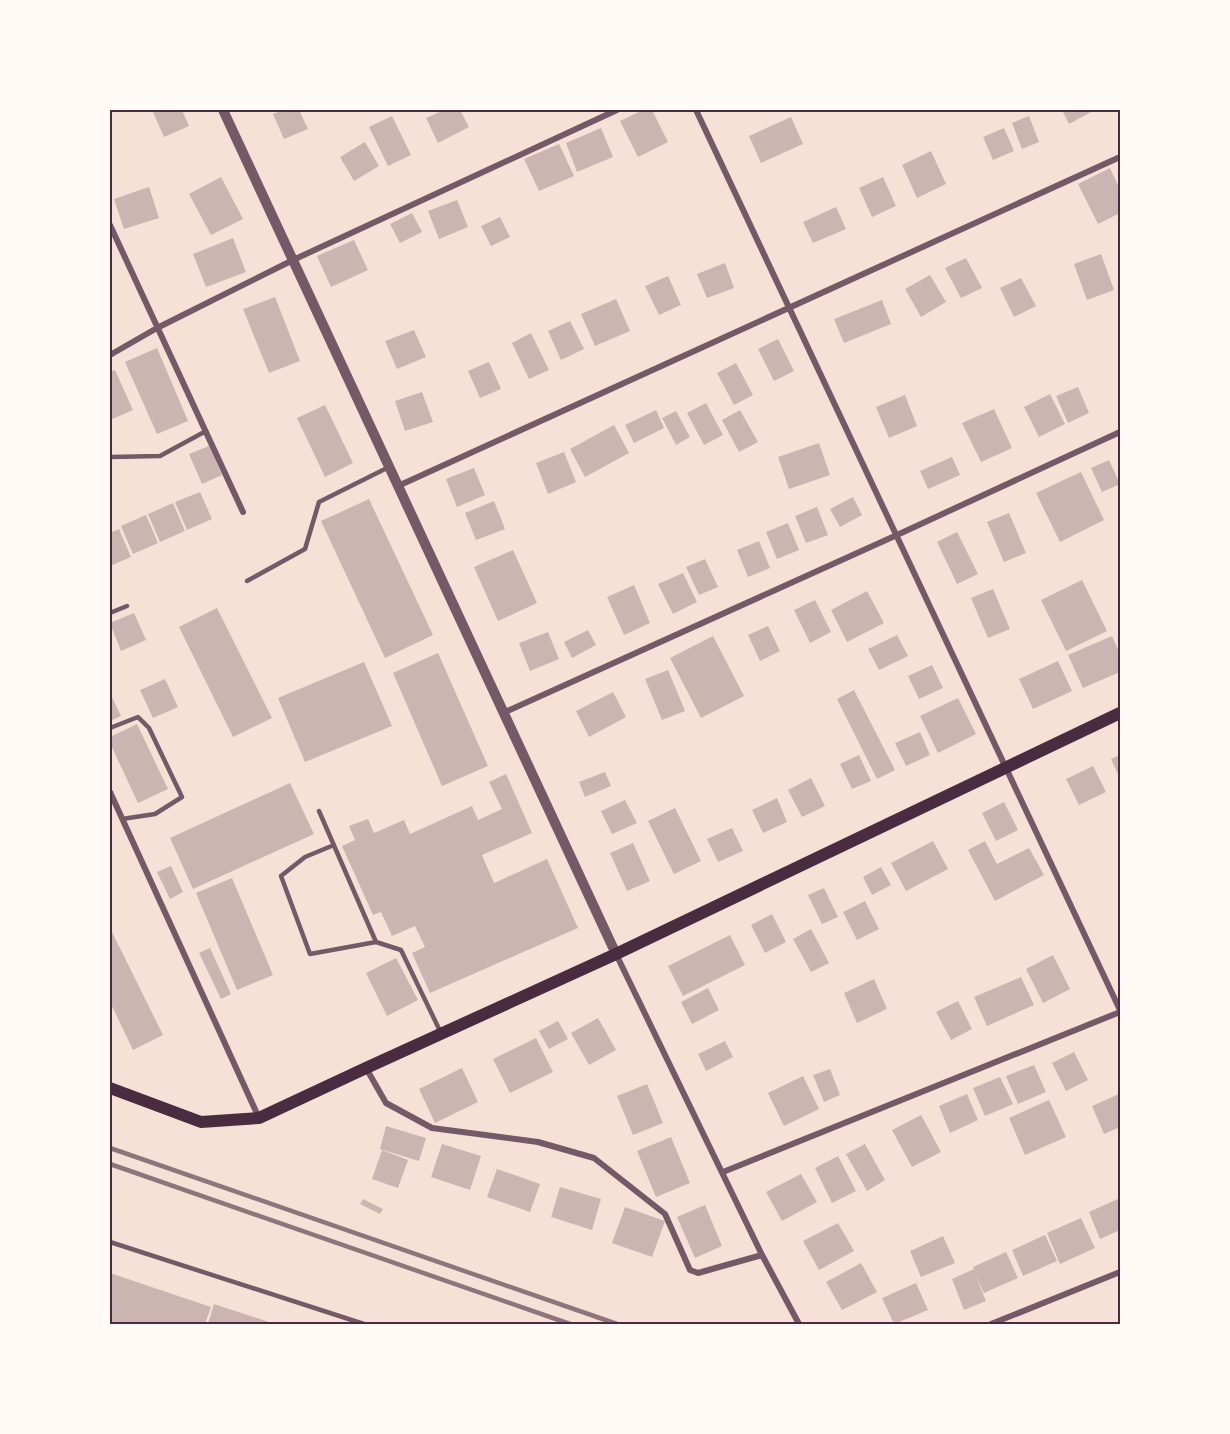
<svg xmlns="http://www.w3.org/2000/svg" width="1230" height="1434" font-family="'Fira Sans',sans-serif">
<rect width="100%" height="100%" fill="#f7e1d7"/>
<!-- building -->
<path fill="#ccb4b1" d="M152,110H182L189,126L164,137Z
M283,110H299L308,129L284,139L273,114Z
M444,110H460L469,127L438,143L426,118Z
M643,110H652L668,142L638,157L620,121Z
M1062,110H1089L1091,112L1069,124Z
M392,116L411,155L388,166L369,127Z
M1029,116L1039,142L1022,149L1012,123Z
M791,117L803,144L761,163L749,136Z
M601,128L613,157L577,172L566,143Z
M1004,128L1014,151L993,160L983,137Z
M365,142L379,166L354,181L340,157Z
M559,144L574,176L539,191L524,159Z
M931,151L946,184L917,198L902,165Z
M1110,168L1120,190V213L1098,224L1078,184Z
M221,177L243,219L211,235L189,194Z
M883,177L896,206L872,217L859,188Z
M149,187L159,218L124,229L114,199Z
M457,200L468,227L439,239L428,211Z
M836,207L846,229L813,243L803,222Z
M412,213L422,232L400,243L390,224Z
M500,217L510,237L491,246L481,226Z
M233,238L246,272L206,287L193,254Z
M354,240L368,270L331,287L317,256Z
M1101,254L1114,290L1087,300L1074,264Z
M966,258L982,288L961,298L945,268Z
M725,263L734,288L707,298L697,274Z
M930,275L946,302L921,317L905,289Z
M668,276L681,305L659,315L645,286Z
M1021,278L1036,306L1014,317L1000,288Z
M275,297L300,361L269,373L243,309Z
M616,299L630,331L595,346L581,314Z
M882,300L891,324L844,343L834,319Z
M570,321L584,349L561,360L548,331Z
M414,330L426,357L397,369L385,341Z
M531,333L549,370L529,379L512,343Z
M778,339L794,371L774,381L758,349Z
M157,348L188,421L157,434L125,362Z
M489,362L501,389L480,398L468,371Z
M736,363L753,395L734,405L717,373Z
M115,370L133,410L110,420V372Z
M1078,387L1089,413L1068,423L1056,396Z
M422,392L433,422L405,431L395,401Z
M1050,394L1065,424L1039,437L1024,407Z
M905,395L917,426L889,438L876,407Z
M706,403L723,435L704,445L687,413Z
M325,405L353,463L325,477L297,418Z
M994,409L1012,448L981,462L962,423Z
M656,410L664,428L634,443L625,425Z
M740,410L758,442L739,452L722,420Z
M676,411L690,437L676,445L662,418Z
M614,425L629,453L585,477L570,449Z
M819,443L830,475L789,489L778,457Z
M209,446L222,475L202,484L189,454Z
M564,452L576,482L548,494L536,463Z
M952,457L960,475L928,489L920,471Z
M1109,460L1120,484L1102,492L1091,468Z
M474,468L485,495L457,507L446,479Z
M1081,472L1104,520L1060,542L1036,493Z
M200,492L212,519L187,530L175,502Z
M853,497L862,515L840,527L830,509Z
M369,499L433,635L385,658L321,521Z
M494,501L505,529L476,540L465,513Z
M173,503L185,531L160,542L148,514Z
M817,507L828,535L806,543L795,516Z
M1009,513L1026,553L1004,562L987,522Z
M146,515L158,543L133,554L121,526Z
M788,523L799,550L777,559L766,532Z
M119,529L131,557L110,566V533Z
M957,532L978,574L957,584L937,542Z
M759,541L770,568L748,577L737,550Z
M513,550L537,603L498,621L474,567Z
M705,559L718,587L699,595L686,567Z
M683,573L697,602L673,614L658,584Z
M1082,580L1107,631L1066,651L1041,600Z
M634,585L650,623L624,635L607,597Z
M993,589L1010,629L988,638L971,598Z
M867,591L884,623L847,642L831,610Z
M815,600L831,632L810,643L794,610Z
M217,608L272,718L233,737L179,627Z
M134,613L146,640L121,651L110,623Z
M768,626L780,651L760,661L748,635Z
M588,630L596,645L572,658L564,642Z
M548,632L559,659L530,671L519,643Z
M897,635L908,656L879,670L868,649Z
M713,636L744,696L701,718L670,658Z
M1112,636L1120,654V672L1083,688L1068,655Z
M438,653L488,766L442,786L393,673Z
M1058,661L1072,691L1033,709L1019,679Z
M364,662L392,726L305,762L278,698Z
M932,665L943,688L919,699L908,676Z
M668,670L685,711L662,720L645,679Z
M165,679L178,707L153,718L140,690Z
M854,690L895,770L877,779L837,699Z
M613,692L626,717L589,737L576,711Z
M110,693L121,716L110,721Z
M958,698L976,734L938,753L920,716Z
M137,724L168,789L138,803L110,743V737Z
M920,732L930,755L906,766L895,743Z
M859,755L871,781L852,789L840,764Z
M1120,755V779L1111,759Z
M1093,766L1106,792L1079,805L1066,779Z
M605,772L611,786L585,797L579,782Z
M506,774L532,833L482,855L494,883L547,859L578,928L430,993L412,953L425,947L415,926L392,936L381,912L373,915L342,846L355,840L349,826L368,819L374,833L404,820L410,834L472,806L478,820L502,809L489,782Z
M811,778L825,806L802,817L788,790Z
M290,783L314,834L193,889L170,838Z
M777,798L787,822L763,833L752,810Z
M625,800L637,823L612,834L601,811Z
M1004,802L1018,830L996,841L982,813Z
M675,808L701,861L674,874L648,821Z
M732,828L743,851L718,862L707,839Z
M933,841L948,869L906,891L891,863Z
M985,841L997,864L1029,848L1044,875L995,901L968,850Z
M633,843L650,881L627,891L610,853Z
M171,866L183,892L170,899L157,872Z
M881,867L891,885L872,895L863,877Z
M232,878L273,975L237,990L196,893Z
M824,888L838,917L822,924L808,895Z
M865,901L879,929L857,940L843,912Z
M772,914L786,942L765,953L751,925Z
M811,929L829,963L811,972L793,939Z
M112,932L163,1035L133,1050L110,1002V933Z
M730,935L745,965L683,996L668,966Z
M210,948L231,994L221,999L199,953Z
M1053,955L1070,989L1043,1003L1026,969Z
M396,958L418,1000L387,1016L366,973Z
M1021,977L1034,1005L987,1026L974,997Z
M874,979L887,1009L857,1023L844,993Z
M708,988L719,1010L692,1024L681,1002Z
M958,1001L972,1029L951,1040L936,1012Z
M598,1018L616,1050L589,1065L571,1033Z
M558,1021L568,1039L549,1049L539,1031Z
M536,1038L553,1072L510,1093L493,1059Z
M725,1041L733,1057L706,1071L698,1054Z
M1074,1052L1088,1080L1066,1091L1052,1063Z
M1034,1065L1046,1092L1018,1104L1006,1076Z
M462,1068L478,1102L435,1123L419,1089Z
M830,1069L840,1095L824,1102L813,1075Z
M803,1076L819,1109L784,1126L768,1093Z
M1000,1077L1013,1104L985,1116L973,1088Z
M647,1084L663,1123L633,1135L617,1096Z
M967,1094L978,1120L950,1133L939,1106Z
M1119,1094L1120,1098V1127L1104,1134L1092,1106Z
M1049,1100L1066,1137L1025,1155L1009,1118Z
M921,1115L941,1152L912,1167L892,1130Z
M386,1126L426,1138L419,1161L380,1149Z
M671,1137L690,1183L656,1197L637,1151Z
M442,1144L481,1156L470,1190L431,1177Z
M865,1144L885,1180L867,1191L846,1154Z
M382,1150L408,1160L398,1188L372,1179Z
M838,1156L856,1191L832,1203L815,1168Z
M497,1169L540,1184L530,1212L487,1197Z
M801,1174L817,1202L782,1221L766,1192Z
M560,1187L601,1199L592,1230L551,1217Z
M1120,1198V1230L1100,1239L1089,1212Z
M363,1199L383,1209L380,1214L360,1204Z
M705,1205L722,1246L695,1258L677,1217Z
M625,1207L665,1221L652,1257L612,1243Z
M1081,1218L1095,1248L1060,1264L1047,1233Z
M838,1223L854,1251L819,1270L803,1241Z
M1045,1235L1057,1261L1023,1276L1012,1250Z
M943,1236L955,1263L921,1277L910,1251Z
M1006,1252L1018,1278L984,1293L975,1274L986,1301L964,1310L952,1279L974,1269L973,1267Z
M861,1263L877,1292L842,1310L826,1282Z
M110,1273L211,1307L205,1324H110Z
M916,1283L928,1310L894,1324L882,1298Z
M214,1304L275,1324H208Z"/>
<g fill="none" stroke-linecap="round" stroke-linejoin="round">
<!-- service -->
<path stroke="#755966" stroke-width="4.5" d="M110,457L160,456L206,431
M247,581L305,549L319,502L387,468
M110,613L127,606
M110,728L138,717L149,728L182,797L155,814L122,819
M319,811L376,942L401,950L441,1033
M334,845L305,857L281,876L310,954L376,942
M110,1242L364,1324"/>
<!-- minor -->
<path stroke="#755966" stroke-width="6" d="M696,110L1120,1010
M110,225L243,512
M110,355L157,328L293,260L617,110
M398,486L1120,157
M503,713L897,535L1120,432
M110,792L259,1118
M616,954L762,1255L799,1324
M366,1068L386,1103L432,1128L538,1142L594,1158L665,1214L690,1270L698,1273L762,1255
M723,1172L1120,1012
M991,1324L1120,1272"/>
<!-- tertiary -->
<path stroke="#755966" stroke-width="10" d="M223,110L616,954"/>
<!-- secondary -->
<path stroke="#4a2c40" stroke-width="12" d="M110,1088L201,1122L259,1118L366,1068L616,954L1120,713"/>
<!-- rail -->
<path stroke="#8f747c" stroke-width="4.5" d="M110,1148L617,1324
M110,1164L570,1324"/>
</g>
<!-- border -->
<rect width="1230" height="1434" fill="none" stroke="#fffaf5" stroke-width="222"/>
<rect x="111" y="111" width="1008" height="1212" fill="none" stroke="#4a2c40" stroke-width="2"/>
</svg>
